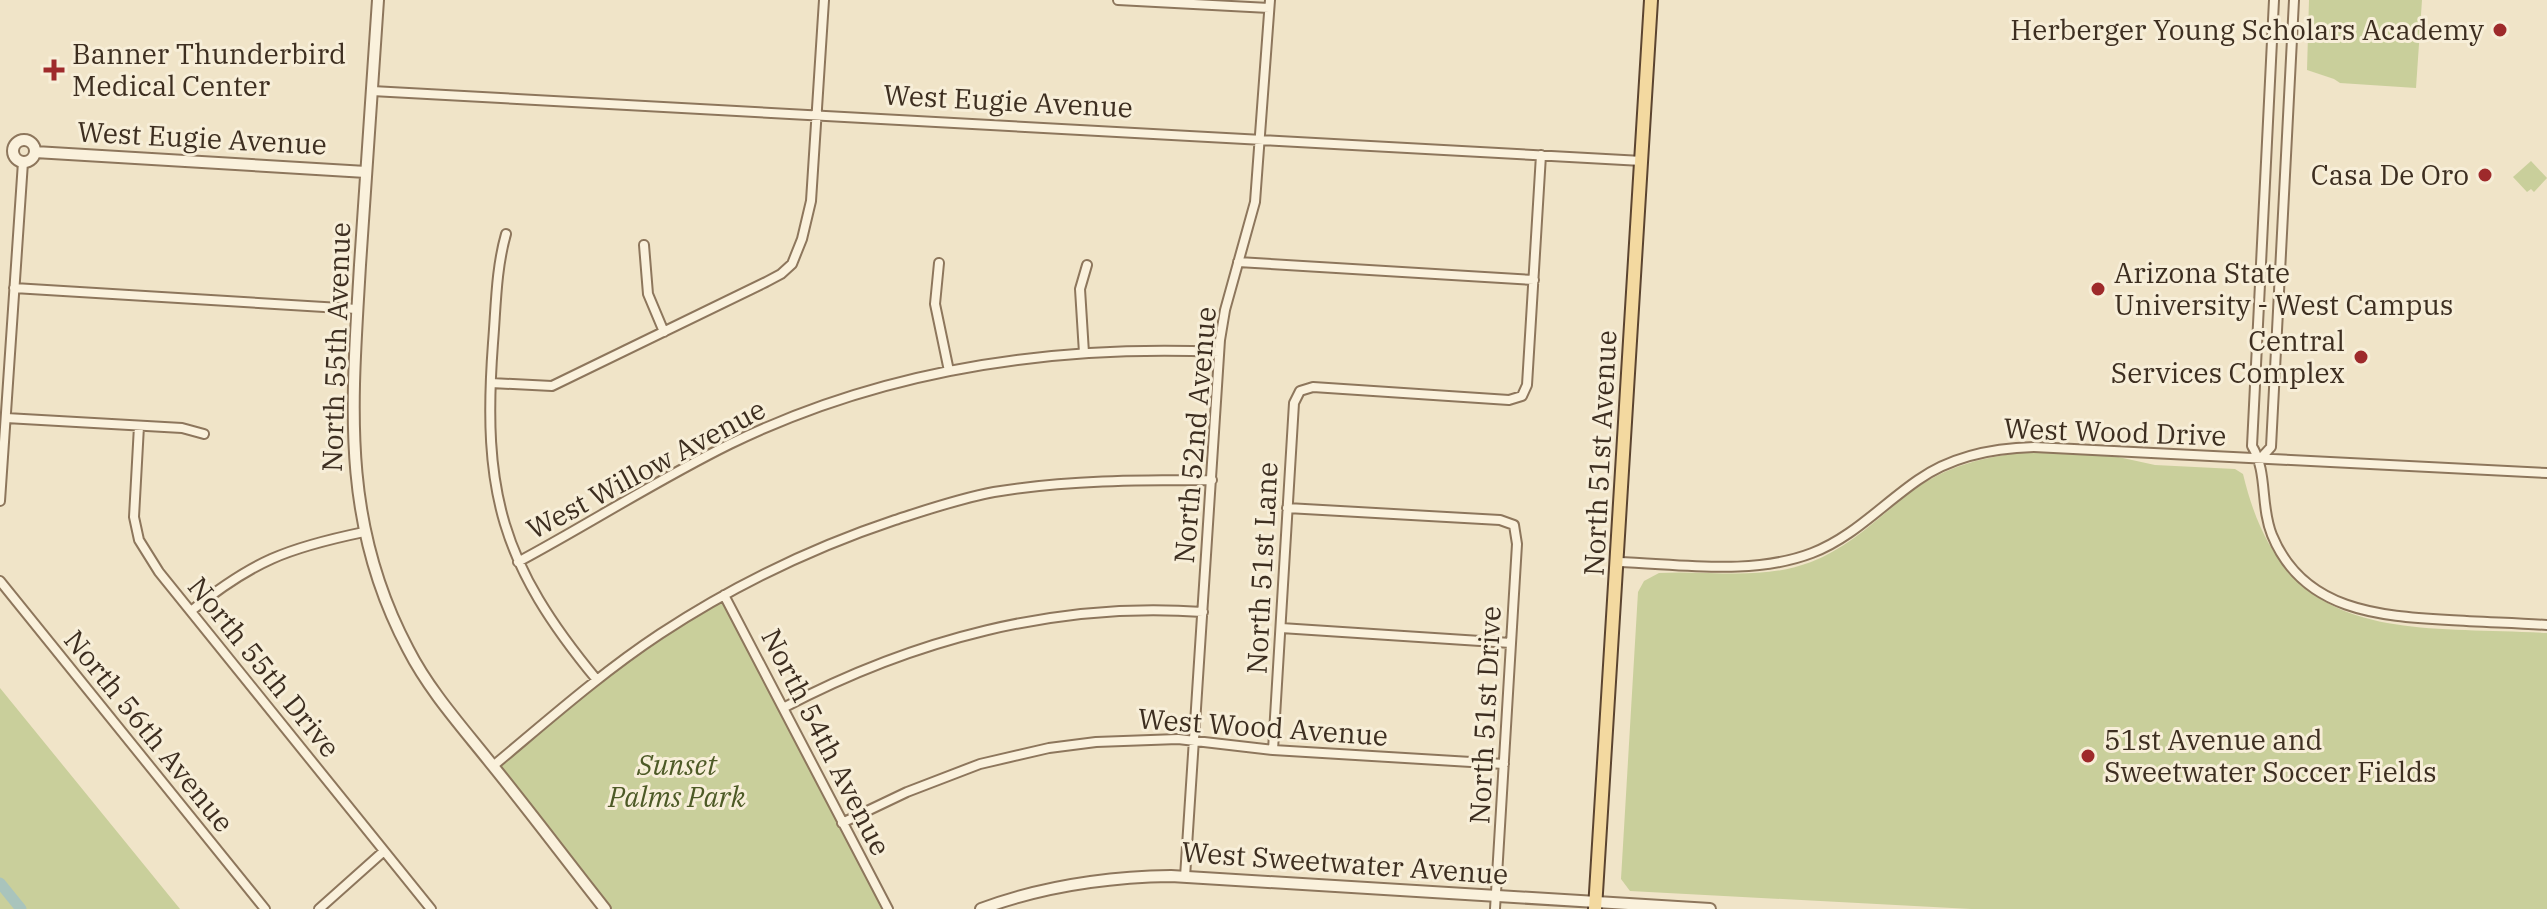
<svg xmlns="http://www.w3.org/2000/svg" width="2547" height="909" font-family="'IBM Plex Serif',serif">
<rect width="100%" height="100%" fill="#f0e4c8"/>
<!-- green -->
<path fill="#c9cf9b" d="M2309,0H2422L2416,88L2340,83L2334,79L2307,70Z
M2531,161L2547,178L2534,192L2531,189L2527,192L2513,177Z
M2040,451L2109,455L2155,465L2235,469L2243,474C2284,647 2404,625 2547,633V909H1971L1630,891L1621,879L1638,592L1644,581L1659,573C1711,570 1761,581 1811,562C1848,548 1877,519 1907,495C1946,464 1991,455 2040,451Z
M724,595L888,909H605L493,766L597,680Z
M0,688L180,909H0Z"/>
<g fill="none" stroke-linecap="round" stroke-linejoin="round">
<!-- canal -->
<path stroke="#a9c4bc" stroke-width="11" d="M0,883L21,909"/>
<!-- minor casing -->
<g stroke="#8d765c" stroke-width="12">
<path id="minor" d="M1118,0L1269,8
M2274,0L2252,446C2268,472 2260,506 2272,535C2303,611 2379,616 2449,620C2481,622 2514,623 2547,625
M372,91L1642,161
M506,234C496,269 496,306 493,343C482,492 501,564 597,680
M644,245L648,294L664,332
M1238,262L1534,280
M939,263L935,304L949,371
M14,288L357,309
M1084,353L1080,289L1087,265
M491,383L552,386L766,282L781,274L792,264L802,239L811,201L824,0
M6,418L182,428L204,434
M139,426L134,517L139,540L159,572L431,909
M2260,459L2271,447L2294,0
M0,501L23,162
M1287,508L1500,520L1514,525L1517,544L1495,909
M518,562C589,524 657,480 730,444C882,370 1051,345 1219,352
M1618,562C1681,564 1752,576 1812,553C1852,538 1883,504 1918,480C1952,456 1993,448 2034,447L2547,473
M0,581L265,909
M724,595L888,909
M191,611C253,561 287,548 364,532
M1281,628L1511,643
M783,708C912,640 1056,601 1203,612
M1273,750L1294,403L1300,391L1313,387L1509,400L1522,396L1527,385L1541,155
M493,766C547,721 601,673 660,634C733,586 811,548 895,520C926,510 961,498 994,492C1066,480 1139,480 1212,480
M842,823L907,792L980,764L1049,748L1096,742L1178,739L1273,750L1504,764
M1185,877L1220,340L1225,310L1255,202L1270,0
M319,909L384,851"/>
</g>
<!-- tertiary casing -->
<g stroke="#8d765c" stroke-width="14">
<path id="tertiary" d="M378,0C372,88 366,177 360,265C352,404 340,521 408,649C430,692 463,728 493,766C531,813 567,861 605,909
M13 151a11 11 0 1 1 22 0a11 11 0 1 1-22 0Z
M35,152L366,172
M981,909C1043,886 1105,877 1171,876L1710,909"/>
</g>
<!-- primary casing -->
<g stroke="#5b4430" stroke-width="16">
<path id="primary" d="M1595,909L1651,0"/>
</g>
<!-- minor -->
<use href="#minor" stroke="#faf1dc" stroke-width="8"/>
<!-- tertiary -->
<use href="#tertiary" stroke="#faf1dc" stroke-width="10"/>
<!-- primary -->
<use href="#primary" stroke="#f3d9a0" stroke-width="12"/>
</g>
<!-- markers -->
<g fill="#9e2a2b" stroke="#f7eed8" stroke-width="3">
<circle cx="2500" cy="30" r="8"/>
<path d="M50 58h8v8h8v8h-8v8h-8v-8h-8v-8h8z"/>
<circle cx="2485" cy="175" r="8"/>
<circle cx="2098" cy="289" r="8"/>
<circle cx="2361" cy="357" r="8"/>
<circle cx="2088" cy="756" r="8"/>
</g>
<g text-anchor="middle" stroke-width="6" stroke-linejoin="round" paint-order="stroke">
<!-- poi labels -->
<g font-size="28" fill="#3d2e20" stroke="#f7eed8" text-anchor="end">
<text x="2484" y="40">Herberger Young Scholars Academy</text>
<text x="72" y="64" text-anchor="start">Banner Thunderbird<tspan x="72" dy="32">Medical Center</tspan></text>
<text x="2469" y="185">Casa De Oro</text>
<text x="2114" y="283" text-anchor="start">Arizona State<tspan x="2114" dy="32">University - West Campus</tspan></text>
<text x="2345" y="351">Central<tspan x="2345" dy="32">Services Complex</tspan></text>
<text x="2104" y="750" text-anchor="start">51st Avenue and<tspan x="2104" dy="32">Sweetwater Soccer Fields</tspan></text>
</g>
<!-- street labels -->
<g font-size="28" fill="#3d2e20" stroke="#f7eed8">
<text transform="translate(1008 101) rotate(3)" y="10">West Eugie Avenue</text>
<text transform="translate(202 138) rotate(3)" y="10">West Eugie Avenue</text>
<text transform="translate(336 347) rotate(-88)" y="10">North 55th Avenue</text>
<text transform="translate(2115 432) rotate(2)" y="10">West Wood Drive</text>
<text transform="translate(1195 435) rotate(-85)" y="10">North 52nd Avenue</text>
<text transform="translate(1600 453) rotate(-87)" y="10">North 51st Avenue</text>
<text transform="translate(646 469) rotate(-28)" y="10">West Willow Avenue</text>
<text transform="translate(1262 568) rotate(-87)" y="10">North 51st Lane</text>
<text transform="translate(264 667) rotate(51)" y="10">North 55th Drive</text>
<text transform="translate(1485 715) rotate(-87)" y="10">North 51st Drive</text>
<text transform="translate(1263 727) rotate(4)" y="10">West Wood Avenue</text>
<text transform="translate(149 731) rotate(51)" y="10">North 56th Avenue</text>
<text transform="translate(826 742) rotate(63)" y="10">North 54th Avenue</text>
<text transform="translate(1345 863) rotate(4)" y="10">West Sweetwater Avenue</text>
</g>
<!-- park labels -->
<g font-size="28" font-style="italic" fill="#4d5a26" stroke="#f7eed8">
<text x="677" y="775">Sunset<tspan x="677" dy="32">Palms Park</tspan></text>
</g>
</g>
</svg>
